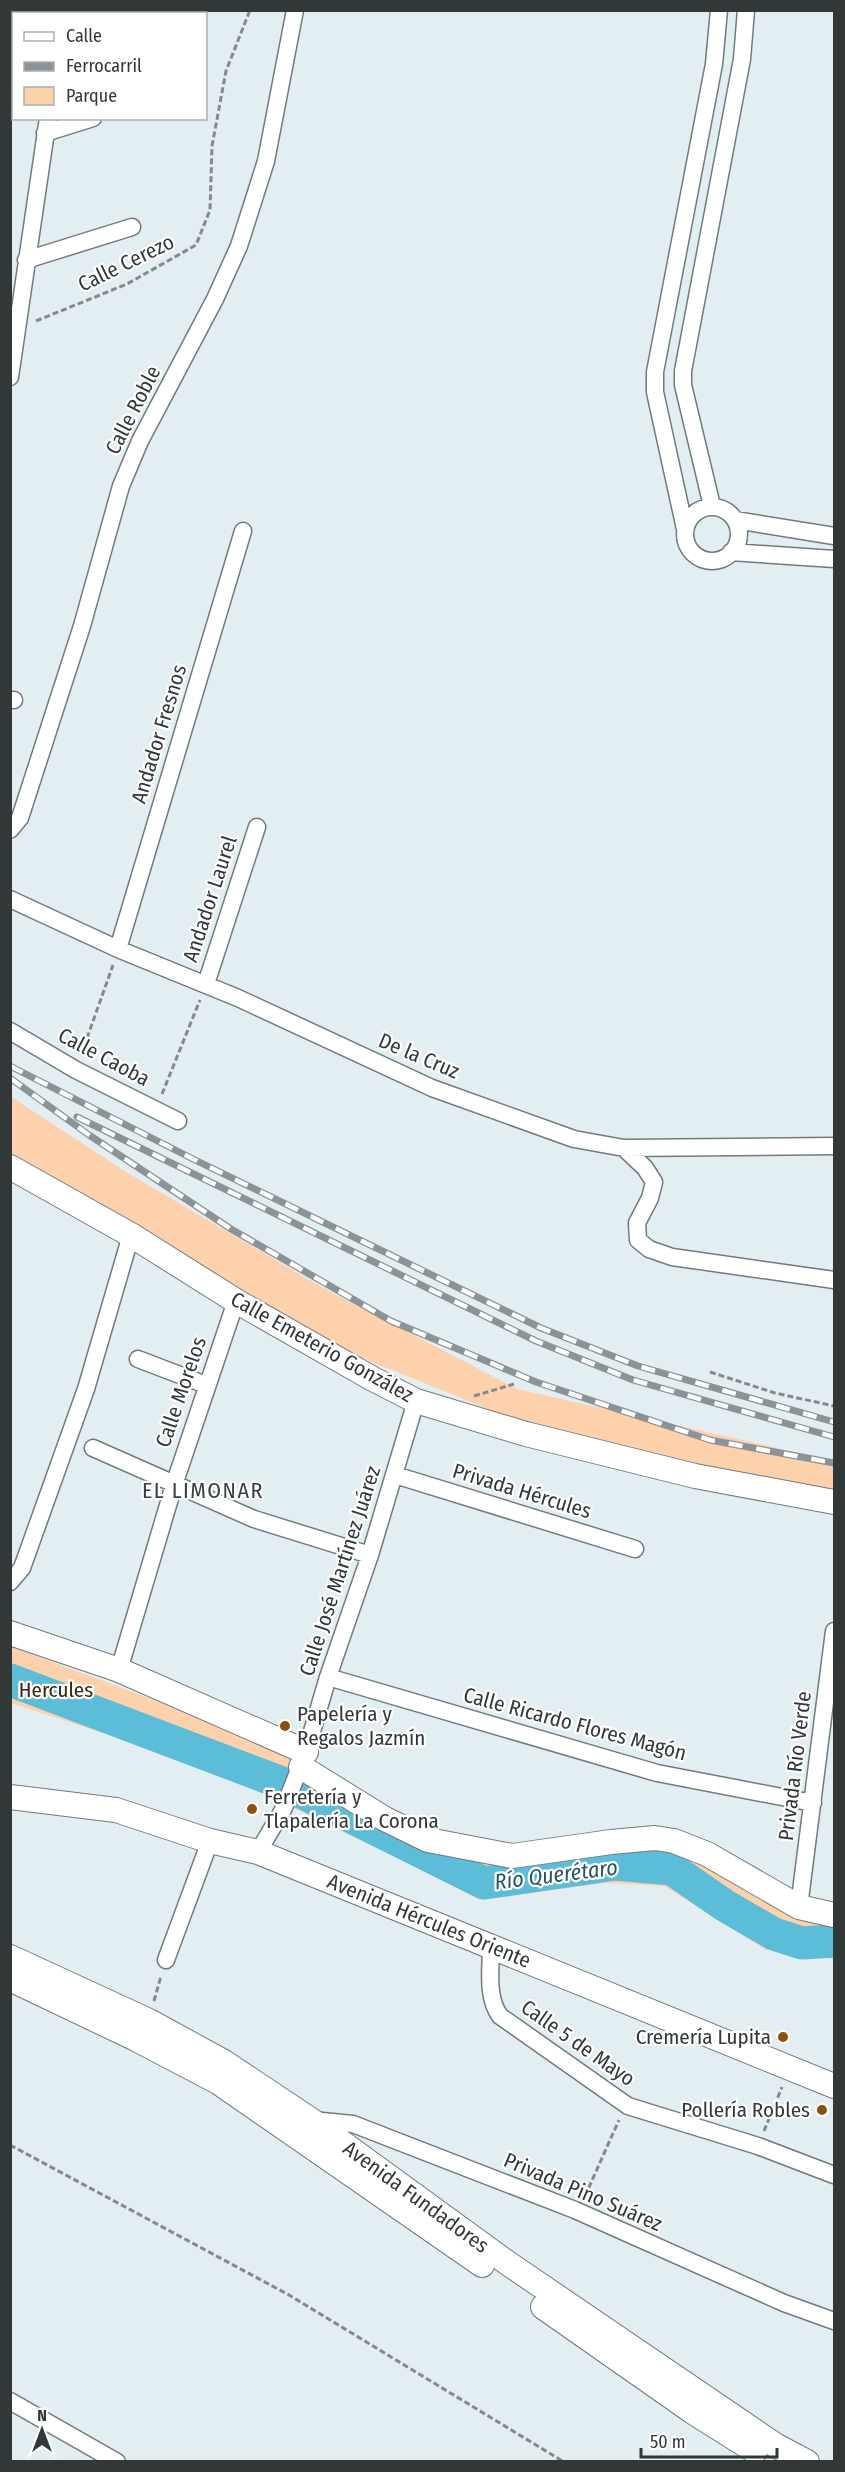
<svg xmlns="http://www.w3.org/2000/svg" width="845" height="2472" font-family="'Fira Sans Condensed',sans-serif">
<rect width="100%" height="100%" fill="#e2eef2"/>
<!-- green -->
<path fill="#fdd1ab" d="M10,1096L126,1172L323,1288L517,1389L834,1461V1495L688,1465L503,1415L345,1351L11,1153Z
M10,1646L293,1752L454,1851L641,1844L682,1851L780,1911L834,1913V1959L766,1950L664,1886L606,1883L480,1900L390,1854L207,1767L11,1703Z"/>
<g fill="none" stroke-linecap="round" stroke-linejoin="round">
<!-- river -->
<path stroke="#5bbdd8" stroke-width="33" d="M10,1680L285,1784L484,1883L615,1864L672,1869L724,1905L774,1934L802,1943L834,1941"/>
<!-- street casing -->
<g stroke="#707b7e" stroke-width="19">
<path id="street" d="M68,14L69,10
M45,133L93,118
M26,260L132,227
M10,377L48,118
M712,506L683,385V371L742,59L746,10
M685 534a27 27 0 1 1 54 0a27 27 0 1 1-54 0Z
M735,520L834,536
M685,529L655,392V372L714,64L719,10
M731,552L834,559
M10,700H14
M10,830L20,818L82,626L121,486L140,441L215,299L239,246L266,161L295,10
M10,899L118,949L238,998L432,1088L574,1139L624,1148L834,1146
M118,949L243,531
M206,984L257,827
M10,1031L76,1070L178,1121
M624,1148L645,1168L654,1182L650,1198L637,1223L638,1240L649,1249L672,1257L834,1280
M138,1359L206,1385
M93,1448L254,1519L370,1555
M395,1475L635,1549
M10,1582L22,1568L86,1389L131,1235
M119,1670L174,1485L236,1301
M328,1677L657,1773L813,1803
M258,1852L283,1810L306,1752L328,1677L370,1555L416,1401
M799,1907L834,1631
M491,1946C491,1968 486,1997 500,2016L628,2106L758,2146L834,2175
M166,1960L210,1841
M312,2120L353,2124L575,2210L784,2303L834,2321
M10,2401L117,2462"/>
</g>
<!-- secondary casing -->
<g stroke="#707b7e" stroke-width="26">
<path id="secondary" d="M10,1167L131,1235L236,1301L373,1379L416,1401L526,1434L695,1476L834,1502
M10,1633L119,1670L306,1752
M301,1767L385,1819L428,1840L512,1856L611,1842L655,1838L674,1841L707,1854L799,1907L834,1915
M10,1797L116,1810L210,1841L258,1852L834,2086
M10,1957L149,2021L224,2062L311,2120L509,2264L775,2445L807,2462
M10,1979L136,2039L218,2082L482,2265
M543,2307L693,2412L755,2451"/>
</g>
<!-- path -->
<path stroke="#828a8d" stroke-width="3" stroke-dasharray="6 3" stroke-linecap="butt" d="M36,321L127,284L196,245L210,210L212,146L226,71L250,10
M81,1055L113,965
M162,1094L200,1000
M710,1372L775,1393L834,1406
M474,1396L514,1384
M154,2001L161,1976
M764,2131L782,2087
M10,2145L289,2295L564,2462
M585,2196L619,2120"/>
<!-- street -->
<use href="#street" stroke="#fff" stroke-width="16"/>
<!-- secondary -->
<use href="#secondary" stroke="#fff" stroke-width="24"/>
<!-- rail casing -->
<g stroke="#8a9396" stroke-width="7">
<path id="rail" d="M10,1066L193,1159L541,1328L638,1366L834,1422
M10,1078L89,1135L231,1229L391,1321L536,1382L710,1440L834,1463
M77,1117L536,1341L633,1380L834,1437"/>
</g>
<!-- rail -->
<use href="#rail" stroke="#fff" stroke-width="4.5" stroke-dasharray="14" stroke-linecap="butt"/>
</g>
<!-- markers -->
<g fill="#8c520c" stroke="#fff" stroke-width="2">
<circle cx="285" cy="1726" r="6"/>
<circle cx="252" cy="1809" r="6"/>
<circle cx="783" cy="2037" r="6"/>
<circle cx="822" cy="2110" r="6"/>
</g>
<g text-anchor="middle" stroke-width="4.5" stroke-linejoin="round" paint-order="stroke">
<!-- street labels -->
<g font-size="21" fill="#323738" stroke="#fff">
<text transform="translate(126 263) rotate(-26)" y="7">Calle Cerezo</text>
<text transform="translate(133 410) rotate(-63)" y="7">Calle Roble</text>
<text transform="translate(159 734) rotate(-73)" y="7">Andador Fresnos</text>
<text transform="translate(210 899) rotate(-72)" y="7">Andador Laurel</text>
<text transform="translate(419 1056) rotate(23)" y="7">De la Cruz</text>
<text transform="translate(104 1057) rotate(28)" y="7">Calle Caoba</text>
<text transform="translate(322 1347) rotate(29)" y="7">Calle Emeterio González</text>
<text transform="translate(181 1392) rotate(-71)" y="7">Calle Morelos</text>
<text transform="translate(522 1491) rotate(17)" y="7">Privada Hércules</text>
<text transform="translate(340 1571) rotate(-72)" y="7">Calle José Martínez Juárez</text>
<text transform="translate(575 1724) rotate(15)" y="7">Calle Ricardo Flores Magón</text>
<text transform="translate(795 1766) rotate(-83)" y="7">Privada Río Verde</text>
<text transform="translate(429 1921) rotate(22)" y="7">Avenida Hércules Oriente</text>
<text transform="translate(578 2043) rotate(35)" y="7">Calle 5 de Mayo</text>
<text transform="translate(583 2192) rotate(23)" y="7">Privada Pino Suárez</text>
<text transform="translate(416 2197) rotate(36)" y="7">Avenida Fundadores</text>
</g>
<!-- park labels -->
<g font-size="21" fill="#3d250d" stroke="#fff">
<text x="56" y="1697">Hercules</text>
</g>
<!-- poi labels -->
<g font-size="21" fill="#323738" stroke="#fff" text-anchor="start">
<text x="297" y="1721">Papelería y<tspan x="297" dy="24">Regalos Jazmín</tspan></text>
<text x="264" y="1804">Ferretería y<tspan x="264" dy="24">Tlapalería La Corona</tspan></text>
<text x="771" y="2044" text-anchor="end">Cremería Lupita</text>
<text x="810" y="2117" text-anchor="end">Pollería Robles</text>
</g>
<!-- neighbourhood labels -->
<g font-size="22" letter-spacing="1.5" fill="#374144" stroke="#fff">
<text x="203" y="1498">EL LIMONAR</text>
</g>
<!-- water labels -->
<g font-size="22" font-style="italic" fill="#28535f" stroke="#fff">
<text transform="translate(556 1874) rotate(-7)" y="8">Río Querétaro</text>
</g>
</g>
<!-- border -->
<rect width="845" height="2472" fill="none" stroke="#323738" stroke-width="24"/>
<!-- legend -->
<rect x="12" y="12" width="195" height="108" fill="#ffffff" stroke="#adafaf" stroke-width="1.5"/>
<rect x="24" y="32" width="30" height="9" fill="#ffffff" stroke="#adafaf" stroke-width="1.5"/>
<text x="66" y="42" font-size="18" fill="#323738">Calle</text>
<rect x="24" y="62" width="30" height="9" fill="#8a9396" stroke="#adafaf" stroke-width="1.5"/>
<text x="66" y="72" font-size="18" fill="#323738">Ferrocarril</text>
<rect x="24" y="87" width="30" height="18" fill="#fdd1ab" stroke="#adafaf" stroke-width="1.5"/>
<text x="66" y="102" font-size="18" fill="#323738">Parque</text>
<!-- north arrow -->
<g transform="translate(42 2430)" stroke="#ffffff" stroke-width="4.5" paint-order="stroke">
<path d="M0-4.5L10 22L0 15L-10 22Z" fill="#323738"/>
<text y="-9" font-size="16" font-weight="bold" text-anchor="middle" fill="#323738">N</text>
</g>
<!-- scale -->
<path d="M641 2448v9h136v-9" fill="none" stroke="#323738" stroke-width="3"/>
<text x="650" y="2448" font-size="18" fill="#323738" stroke="#ffffff" stroke-width="4.5" paint-order="stroke">50 m</text>
</svg>
